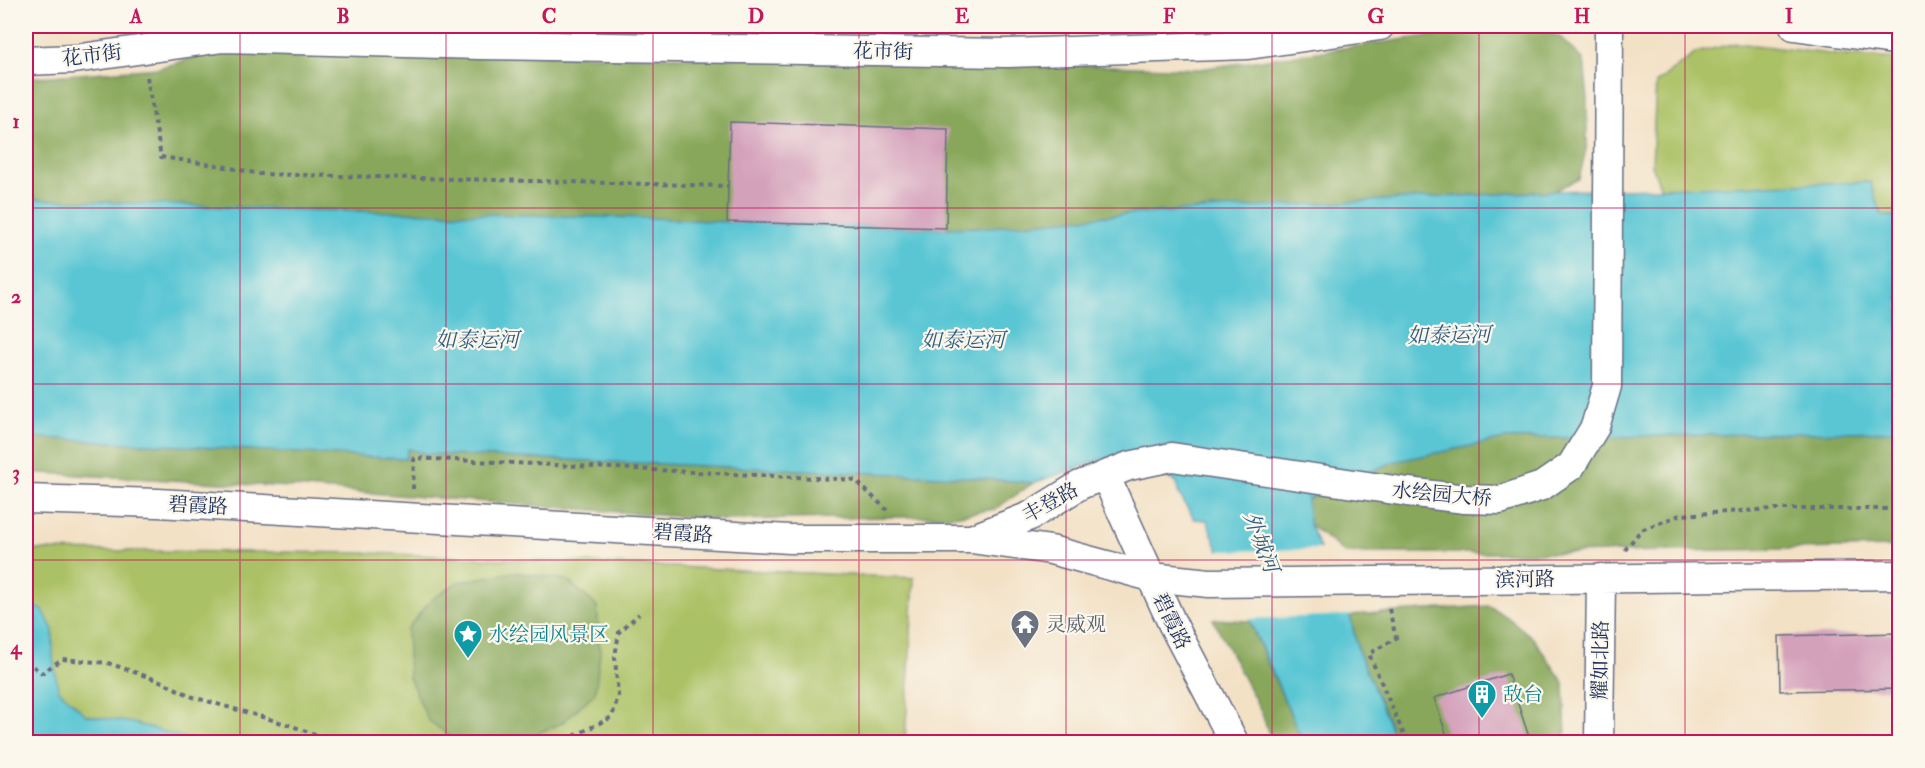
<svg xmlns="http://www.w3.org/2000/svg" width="1925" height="768" font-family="'IM FELL Double Pica','Noto Serif SC',serif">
<rect width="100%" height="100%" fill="#fbf7ec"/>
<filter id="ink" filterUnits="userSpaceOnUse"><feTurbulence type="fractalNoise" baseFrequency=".0167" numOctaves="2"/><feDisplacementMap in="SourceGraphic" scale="12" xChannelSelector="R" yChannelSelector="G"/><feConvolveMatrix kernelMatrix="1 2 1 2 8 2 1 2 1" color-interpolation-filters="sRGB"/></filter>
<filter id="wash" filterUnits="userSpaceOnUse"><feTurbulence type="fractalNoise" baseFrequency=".008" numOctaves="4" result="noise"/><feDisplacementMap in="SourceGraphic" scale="24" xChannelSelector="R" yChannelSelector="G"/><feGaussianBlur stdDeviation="1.35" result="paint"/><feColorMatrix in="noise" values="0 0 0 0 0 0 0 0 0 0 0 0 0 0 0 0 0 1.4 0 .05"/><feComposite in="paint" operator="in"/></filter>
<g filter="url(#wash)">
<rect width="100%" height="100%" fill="#f3e1c6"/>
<!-- green -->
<path fill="#abc165" stroke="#637862" stroke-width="1.5" d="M1736,43L1839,55L1899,59V216H1882L1870,182L1661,189L1652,166L1656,83L1696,53Z
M26,550L373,553L914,578L905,742H26Z"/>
<!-- forest -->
<path fill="#88a75a" stroke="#526b5c" stroke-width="1.5" d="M1496,26H1536L1560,37L1584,60L1587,89V145L1579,179L1553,191L1127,214L992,227L946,228L727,222L653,218L307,210L26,199V78L159,68L221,50L948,61L1200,69Z
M1899,431V547L1561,553H1345L1309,524L1307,500L1392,462L1505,439Z
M26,437L406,459L408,449L427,454L964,477L1033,483L995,509L953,516L724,520L292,487L26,472Z
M514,572L567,580L597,606L600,652L595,693L562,723L517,742H458L428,720L409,677L407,629L431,600L458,582Z
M1489,606L1507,617L1533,638L1564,683L1566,742H1397L1358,651L1350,615Z
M1213,619L1249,621L1303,742H1272L1261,711Z"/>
<!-- water -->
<path fill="#5ac6d4" stroke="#3a7a99" stroke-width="1.5" d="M1870,182L1882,216H1899V431L1505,439L1393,462L1307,499L1309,524L1350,615L1358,651L1397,742H1303L1215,542L1207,520L1194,519L1178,492L1177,483L1127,454L1100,460L1033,483L964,477L427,454L408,449L406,459L26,437V199L307,210L653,218L727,222L946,228L992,227L1127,214L1553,191Z
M26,599L30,605L43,610L53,630V657L58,689L86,715L133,723L199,742H26Z"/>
<!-- pier -->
<path fill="#f3e1c6" d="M1323,549L1353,615L1245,619L1216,551Z"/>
<g id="blocks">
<!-- building -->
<path fill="#d4a1bb" d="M730,122L948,129L946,228L727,222Z
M1900,633V689L1780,691L1779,636Z
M1508,674L1530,740L1522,742H1449L1434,698Z"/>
</g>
</g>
<g filter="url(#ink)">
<use href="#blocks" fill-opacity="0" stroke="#676d82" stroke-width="1.5"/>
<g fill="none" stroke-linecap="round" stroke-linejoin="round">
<!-- minor casing -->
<g stroke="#676d82" stroke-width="31">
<path id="minor" d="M1794,26L1900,41
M26,61L74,59L223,38L480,45L1007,53L1248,45L1380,26
M1105,475L1172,623L1234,742
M26,499L158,503L790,539H971L1051,550L1151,577L1209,583L1900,575
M974,538L1030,516L1080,485L1129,466L1172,457L1408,492L1465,499L1500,500L1542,486L1571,466L1595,427L1607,386L1609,26
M1599,742L1601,578"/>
</g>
<!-- path -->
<path stroke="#676d82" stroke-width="4" stroke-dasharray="4.5 4.5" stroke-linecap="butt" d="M147,77L161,157L221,166L260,174L728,186
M413,489L414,458L855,480L887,510
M1625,550L1641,530L1680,515L1774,509H1884L1900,507
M1389,609L1396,638L1369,654L1407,742
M26,661L42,673L62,659L108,663L160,681L193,697L286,724L338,742
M568,742L574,736L612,717L618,696L615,657L619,632L639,614"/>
<!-- minor -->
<use href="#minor" stroke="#fff" stroke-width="28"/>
</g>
</g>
<!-- grid -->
<path fill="none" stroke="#c2185b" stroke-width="1.5" stroke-opacity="0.55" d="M240,26V742M446,26V742M653,26V742M859,26V742M1066,26V742M1272,26V742M1479,26V742M1685,26V742M26,208H1900M26,384H1900M26,560H1900"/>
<!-- icons -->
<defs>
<g id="temple-pin" transform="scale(1.5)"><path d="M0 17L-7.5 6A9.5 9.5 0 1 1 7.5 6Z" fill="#6b7280" stroke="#fbf7ec"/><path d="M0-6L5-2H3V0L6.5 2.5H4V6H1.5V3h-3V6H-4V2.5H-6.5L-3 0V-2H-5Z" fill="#fff"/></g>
<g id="sight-pin" transform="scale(1.5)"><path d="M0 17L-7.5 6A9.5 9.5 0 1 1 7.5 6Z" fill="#0f9aa8" stroke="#fbf7ec"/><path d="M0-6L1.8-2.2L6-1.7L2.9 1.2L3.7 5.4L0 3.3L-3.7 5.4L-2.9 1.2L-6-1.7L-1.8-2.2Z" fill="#fff"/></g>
<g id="building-pin" transform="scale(1.5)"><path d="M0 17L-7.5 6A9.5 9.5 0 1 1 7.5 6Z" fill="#0f9aa8" stroke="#fbf7ec"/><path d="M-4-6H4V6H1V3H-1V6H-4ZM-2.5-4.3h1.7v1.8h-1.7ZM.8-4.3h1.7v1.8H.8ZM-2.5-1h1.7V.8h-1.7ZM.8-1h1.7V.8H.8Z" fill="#fff"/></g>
</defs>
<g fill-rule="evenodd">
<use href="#temple-pin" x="1025" y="624"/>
<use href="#sight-pin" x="468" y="634"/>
<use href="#building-pin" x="1482" y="694"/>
</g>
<g text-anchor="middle" stroke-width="4.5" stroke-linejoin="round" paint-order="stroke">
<!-- street labels -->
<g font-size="20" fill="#1b2f5e" stroke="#fbf7ec">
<text transform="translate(883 51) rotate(1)" y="7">花市街</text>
<text transform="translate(92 55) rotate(-7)" y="7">花市街</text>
<text transform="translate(1442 494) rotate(5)" y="7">水绘园大桥</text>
<text transform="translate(1050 502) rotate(-29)" y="7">丰登路</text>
<text transform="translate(198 505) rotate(3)" y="7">碧霞路</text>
<text transform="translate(683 533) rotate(4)" y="7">碧霞路</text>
<text transform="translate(1525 579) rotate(-1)" y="7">滨河路</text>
<text transform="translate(1172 621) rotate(64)" y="7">碧霞路</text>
<text transform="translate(1600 660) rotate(-89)" y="7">耀如北路</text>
</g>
<!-- worship labels -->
<g font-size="20" fill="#5b616d" stroke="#fbf7ec" text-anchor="start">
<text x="1046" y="631">灵威观</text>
</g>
<!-- culture labels -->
<g font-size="20" fill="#0d838f" stroke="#fbf7ec" text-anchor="start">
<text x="489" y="641">水绘园风景区</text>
<text x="1503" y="701">敌台</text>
</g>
<!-- water labels -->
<g font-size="21" font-style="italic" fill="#2e5c81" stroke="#fbf7ec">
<text transform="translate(1449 335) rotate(-1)" y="7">如泰运河</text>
<text x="477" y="347">如泰运河</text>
<text x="963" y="347">如泰运河</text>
<text transform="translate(1261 542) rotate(69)" y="7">外城河</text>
</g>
</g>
<!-- margin -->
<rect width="1925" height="768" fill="none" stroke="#fbf7ec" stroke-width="66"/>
<rect x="33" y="33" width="1859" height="702" fill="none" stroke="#c2185b" stroke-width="2"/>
<g font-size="20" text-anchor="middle" font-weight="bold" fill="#c2185b">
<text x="136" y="23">A</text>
<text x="343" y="23">B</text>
<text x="549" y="23">C</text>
<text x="756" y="23">D</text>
<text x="962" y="23">E</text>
<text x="1169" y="23">F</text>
<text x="1376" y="23">G</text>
<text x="1582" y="23">H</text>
<text x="1789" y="23">I</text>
<text x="16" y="128">1</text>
<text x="16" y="303">2</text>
<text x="16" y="479">3</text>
<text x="16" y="654">4</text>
</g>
</svg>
